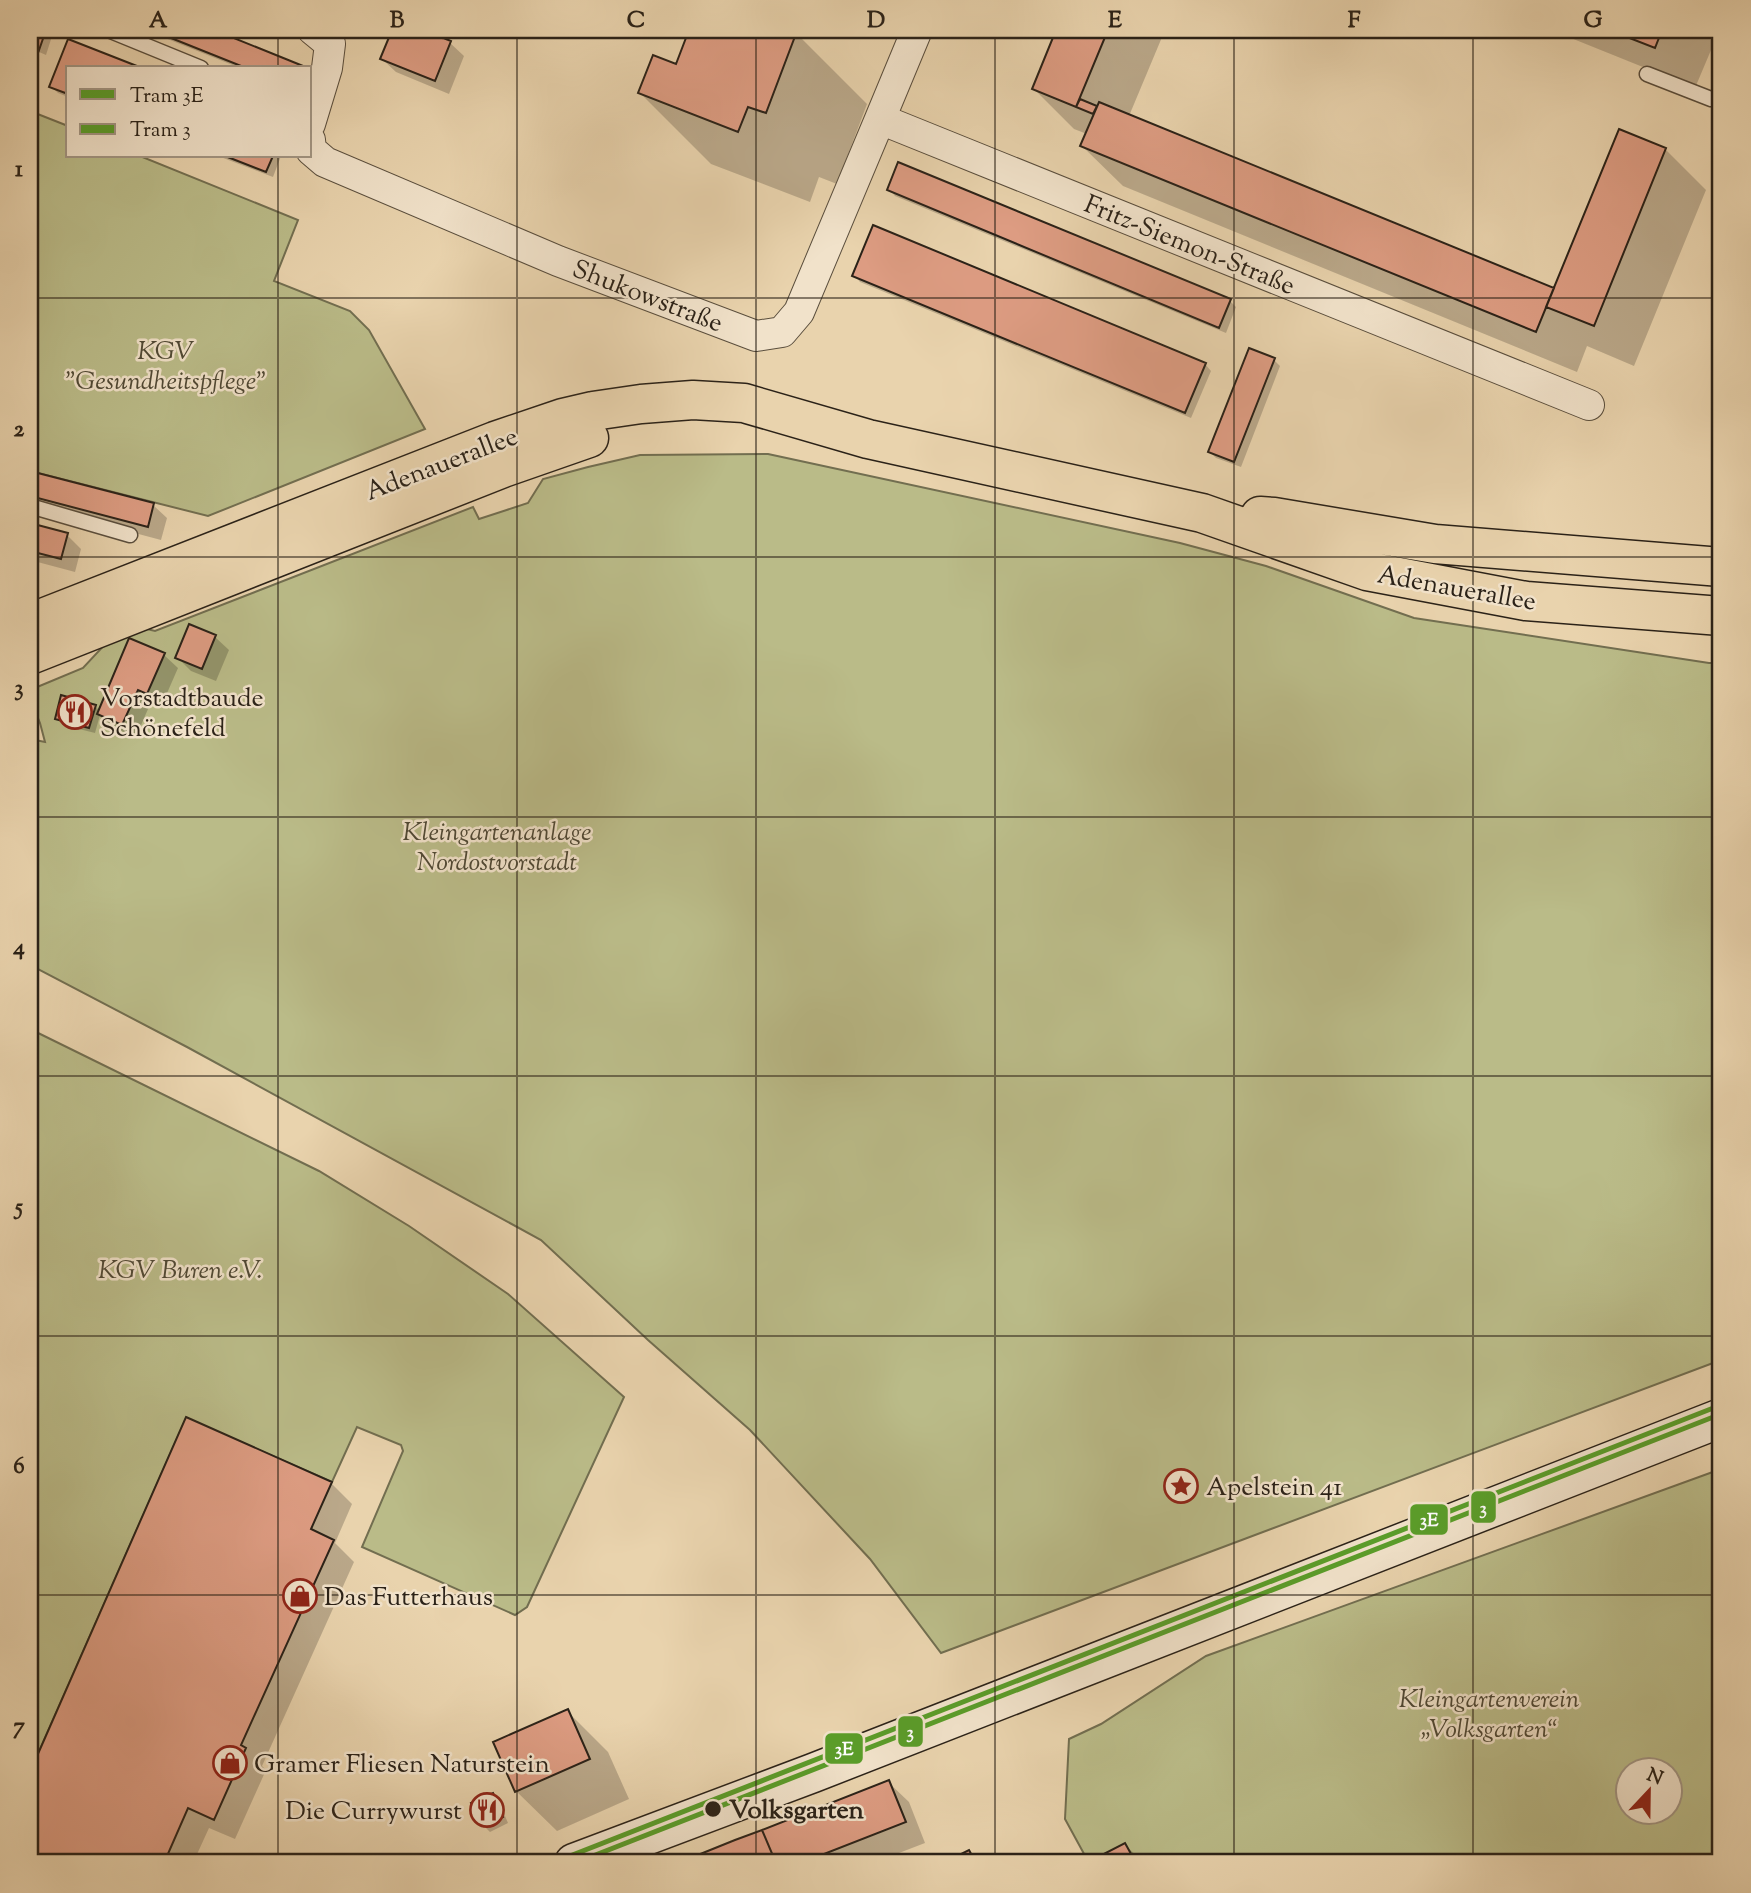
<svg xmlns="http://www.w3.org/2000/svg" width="1751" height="1893" font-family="'Sorts Mill Goudy',serif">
<rect width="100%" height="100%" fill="#e9d3ad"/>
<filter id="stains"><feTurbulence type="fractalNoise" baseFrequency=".00286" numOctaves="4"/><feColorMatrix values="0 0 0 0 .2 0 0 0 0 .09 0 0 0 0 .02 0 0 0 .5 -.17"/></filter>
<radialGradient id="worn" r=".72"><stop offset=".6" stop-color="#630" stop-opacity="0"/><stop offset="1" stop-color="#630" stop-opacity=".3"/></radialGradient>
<!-- green -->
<path fill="#babb88" stroke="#726e50" stroke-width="2" fill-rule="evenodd" d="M30,111L68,126V156H140L298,220L274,281L350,311L369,330L425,429L208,516L30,471Z
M768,454L1180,543L1266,566L1414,618L1709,663H1721V1360L941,1653L870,1559L750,1430L648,1340L541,1240L187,1047L30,965V739L45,742L40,723L30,699V690L83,668L109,640L143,628L155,631L473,507L479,519L528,503L543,479L588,467L640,455Z
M30,1029L319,1171L409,1226L508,1294L624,1397L527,1607L515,1615L362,1547L403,1451L401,1445L357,1427L332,1482L186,1418L30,1772Z
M1721,1469V1863H1089L1065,1819L1069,1739L1101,1724L1206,1656ZM1628,1770H1670V1812H1628Z"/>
<!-- shadow -->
<path fill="#0003" d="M30,30H50L53,33L46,55L30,48Z
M145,30H209L305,68H240Z
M394,30H454L449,42L464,56L449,94L396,72L382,59Z
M691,30H788L796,33L867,104L837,184L819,177L810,202L711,164L640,93L677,66Z
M1058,30H1165L1129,116L1555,290L1665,149L1706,190L1634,366L1587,346L1577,372L1123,186L1082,146L1087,134L1074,129L1034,89Z
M1551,30H1701L1714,43L1695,88Z
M69,42L137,68H68V97L58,93L51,86Z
M218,156H281L273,177Z
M889,189L1230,301L1236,307L1226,333L895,196Z
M854,275L1205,364L1211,371L1191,418L860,282Z
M1274,360L1280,366L1241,467L1216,458L1210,452Z
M30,472L153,505L167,518L161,540L30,505Z
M30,525L67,535L81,549L75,572L30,560Z
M215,637L229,650L216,681L191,671L178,658Z
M164,655L178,668L161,707L151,702L136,737L112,727L100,715L95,733L63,725L57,718L95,706L100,711Z
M187,1420L331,1483L352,1504L335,1543L354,1562L262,1766L266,1770L235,1839L209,1828L193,1863H30V1776Z
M568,1712L608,1752L629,1799L557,1831L516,1791Z
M888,1782L909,1802L925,1843L873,1863H683Z
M492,1795L499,1802L508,1823L490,1832L483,1825L473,1804Z
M1125,1845L1139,1858L1141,1863H1098L1096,1859Z"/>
<!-- building -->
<path fill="#dd9c82" stroke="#2b2218" stroke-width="2" d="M30,30H46L38,53L30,50Z
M151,30H214L308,68H246Z
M392,30H423L451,41L435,81L380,59Z
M423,30H445L442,38Z
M689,30L797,31L766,113L748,107L738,132L638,93L653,55L676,64Z
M1056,30H1108L1076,107L1032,89Z
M1609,30H1662L1655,48Z
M68,39L142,68H68V94L49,87Z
M1080,99L1097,106L1093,114L1076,107Z
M1099,102L1554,288L1536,332L1080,146Z
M1619,129L1666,148L1594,326L1546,307Z
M225,156H273L266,172Z
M898,162L1231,299L1219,328L887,190Z
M873,225L1206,363L1185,413L852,276Z
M1249,348L1275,358L1234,462L1208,452Z
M30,471L154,503L148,527L30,496Z
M30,523L68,533L61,559L30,551Z
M189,624L216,635L202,669L175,658Z
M129,638L165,653L147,694L138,690L122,725L97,714Z
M61,695L96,705L89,728L55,719Z
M186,1417L332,1482L311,1529L334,1540L241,1745L246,1748L214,1820L188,1808L164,1863H30V1772Z
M568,1709L590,1759L515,1792L493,1742Z
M889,1780L906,1822L801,1863H776L762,1830Z
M493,1793L503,1817L482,1826L471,1803Z
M762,1830L776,1863H678L735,1840Z
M1125,1843L1136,1863H1096L1094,1859Z
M969,1850L976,1863H943Z"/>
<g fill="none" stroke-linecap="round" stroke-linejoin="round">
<!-- service casing -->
<g stroke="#5a4e3d" stroke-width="17">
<path id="service" d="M108,30L201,68
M1647,74L1711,99
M30,506L130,535"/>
</g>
<!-- minor casing -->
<g stroke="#5a4e3d" stroke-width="32">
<path id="minor" d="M917,30L880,119L1589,405
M310,124L327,68L330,44L313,30
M310,140L311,150L325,162L558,261L756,336L782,332L799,312L880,119"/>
</g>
<!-- secondary casing -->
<g stroke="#2b2218" stroke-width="41">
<path id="secondary" d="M574,1863L813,1773L1721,1418"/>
</g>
<!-- primary casing -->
<g stroke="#2b2218" stroke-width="41">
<path id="primary" d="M1260,516L1274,517L1435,544L1721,567
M30,623L495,441L563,418L593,411L641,404L693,400L744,403L868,439L1202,513L1367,571L1526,601L1721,616
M30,655L503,468L589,438"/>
</g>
<!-- service -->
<use href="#service" stroke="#f1e2ca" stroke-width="14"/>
<!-- minor -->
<use href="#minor" stroke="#f1e2ca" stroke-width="30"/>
<!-- secondary -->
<use href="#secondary" stroke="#f1e2ca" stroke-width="38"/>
<!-- primary -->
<use href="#primary" stroke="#e9d3ad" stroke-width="38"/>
<!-- tram-1 casing -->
<g stroke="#f1e2ca" stroke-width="10">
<path id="tram-1" d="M552,1863L1721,1405"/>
</g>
<!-- tram-2 casing -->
<g stroke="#f1e2ca" stroke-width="10">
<path id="tram-2" d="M575,1863L1721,1414"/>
</g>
<!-- tram-1 -->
<use href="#tram-1" stroke="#5a9d29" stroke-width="5"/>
<!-- tram-2 -->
<use href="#tram-2" stroke="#5a9d29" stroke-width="5"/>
</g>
<!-- grid -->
<path fill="none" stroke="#2b2218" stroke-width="2" stroke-opacity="0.55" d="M278,30V68M517,30V1863M756,30V1863M995,30V1863M1234,30V1863M1473,30V1863M278,156V1863M30,298H1721M30,557H1721M30,817H1721M30,1076H1721M30,1336H1721M30,1595H1721"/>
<!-- icons -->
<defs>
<g id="restaurant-ring" transform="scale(1.75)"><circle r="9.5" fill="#f1e2ca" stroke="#8f2418" stroke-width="1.5"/><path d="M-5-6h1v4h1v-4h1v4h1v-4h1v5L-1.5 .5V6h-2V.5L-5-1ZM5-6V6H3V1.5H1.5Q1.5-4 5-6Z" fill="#8f2418"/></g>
<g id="sight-ring" transform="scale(1.75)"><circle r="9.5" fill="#f1e2ca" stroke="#8f2418" stroke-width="1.5"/><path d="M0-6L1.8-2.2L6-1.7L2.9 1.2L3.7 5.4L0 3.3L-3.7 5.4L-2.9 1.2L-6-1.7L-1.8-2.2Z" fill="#8f2418"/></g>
<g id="shop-ring" transform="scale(1.75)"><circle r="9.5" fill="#f1e2ca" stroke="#8f2418" stroke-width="1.5"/><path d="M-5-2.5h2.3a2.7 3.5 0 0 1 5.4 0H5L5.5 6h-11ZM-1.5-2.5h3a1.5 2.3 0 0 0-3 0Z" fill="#8f2418"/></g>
</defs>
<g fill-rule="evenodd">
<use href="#restaurant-ring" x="75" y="712"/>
<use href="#sight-ring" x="1181" y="1486"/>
<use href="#shop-ring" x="300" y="1596"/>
<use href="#shop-ring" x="230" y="1763"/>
<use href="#restaurant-ring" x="487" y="1810"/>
</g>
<!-- markers -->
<circle fill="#2b2218" stroke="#f1e2ca" stroke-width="2.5" cx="713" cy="1809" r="9"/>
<g text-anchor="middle" stroke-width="5" stroke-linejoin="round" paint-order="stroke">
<!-- street labels -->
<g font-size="26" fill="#2b2218" stroke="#f1e2ca">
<text transform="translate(1190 244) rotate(22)" y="9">Fritz-Siemon-Straße</text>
<text transform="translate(648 295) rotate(21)" y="9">Shukowstraße</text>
<text transform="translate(441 463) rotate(-21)" y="9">Adenauerallee</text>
<text transform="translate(1457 587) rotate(10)" y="9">Adenauerallee</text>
</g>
<!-- park labels -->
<g font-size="26" font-style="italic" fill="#4f4834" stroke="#f1e2ca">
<text x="166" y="359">KGV<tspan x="166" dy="30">"Gesundheitspflege"</tspan></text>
<text x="497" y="840">Kleingartenanlage<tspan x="497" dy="30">Nordostvorstadt</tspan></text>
<text x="180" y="1278">KGV Buren e.V.</text>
<text x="1489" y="1707">Kleingartenverein<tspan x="1489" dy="30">„Volksgarten“</tspan></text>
</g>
<!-- poi labels -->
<g font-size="26" fill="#2b2218" stroke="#f1e2ca" text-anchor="start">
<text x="100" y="706">Vorstadtbaude<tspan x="100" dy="30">Schönefeld</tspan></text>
<text x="1206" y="1495">Apelstein 41</text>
<text x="324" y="1605">Das Futterhaus</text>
<text x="254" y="1772">Gramer Fliesen Naturstein</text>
<text x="462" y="1819" text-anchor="end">Die Currywurst</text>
</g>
<!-- stop labels -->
<g font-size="26" font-weight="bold" fill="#2b2218" stroke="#f1e2ca" text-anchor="start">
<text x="729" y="1818">Volksgarten</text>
</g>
</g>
<g stroke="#f1e2ca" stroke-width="2.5">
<rect x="1470" y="1490" width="27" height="34" rx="7" fill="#5a9d29"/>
<rect x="1409" y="1503" width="40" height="33" rx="7" fill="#5a9d29"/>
<rect x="897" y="1715" width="27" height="33" rx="7" fill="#5a9d29"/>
<rect x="824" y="1732" width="40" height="33" rx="7" fill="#5a9d29"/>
</g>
<g font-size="19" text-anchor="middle" font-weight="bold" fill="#fff">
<text x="1483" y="1514">3</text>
<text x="1429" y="1526">3E</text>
<text x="910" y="1738">3</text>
<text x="844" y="1755">3E</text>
</g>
<!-- margin -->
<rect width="1751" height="1893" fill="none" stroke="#e9d3ad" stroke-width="77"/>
<!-- legend -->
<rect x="66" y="66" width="245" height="91" fill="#f1e2ca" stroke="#a29583" stroke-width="2"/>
<rect x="80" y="89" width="35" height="10" fill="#5a9d29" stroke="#a29583" stroke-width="2"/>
<text x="130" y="102" font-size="21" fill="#2b2218">Tram 3E</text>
<rect x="80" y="124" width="35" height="10" fill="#5a9d29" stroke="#a29583" stroke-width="2"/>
<text x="130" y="136" font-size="21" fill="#2b2218">Tram 3</text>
<!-- north arrow -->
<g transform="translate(1649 1791) rotate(22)"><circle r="33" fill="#f1e2ca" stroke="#a29583" stroke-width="2"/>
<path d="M0-5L12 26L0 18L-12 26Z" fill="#8f2418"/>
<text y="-10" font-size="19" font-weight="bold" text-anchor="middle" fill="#2b2218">N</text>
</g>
<rect x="38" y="38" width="1674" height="1816" fill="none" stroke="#2b2218" stroke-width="2.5"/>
<g font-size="23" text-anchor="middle" font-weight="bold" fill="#2b2218">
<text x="158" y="27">A</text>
<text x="397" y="27">B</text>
<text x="636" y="27">C</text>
<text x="876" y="27">D</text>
<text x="1115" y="27">E</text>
<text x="1354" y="27">F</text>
<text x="1593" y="27">G</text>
<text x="19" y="176">1</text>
<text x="19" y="436">2</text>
<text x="19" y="695">3</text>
<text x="19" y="954">4</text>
<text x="19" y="1214">5</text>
<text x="19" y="1473">6</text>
<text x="19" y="1733">7</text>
</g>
<rect width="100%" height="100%" filter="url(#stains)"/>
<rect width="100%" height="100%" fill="url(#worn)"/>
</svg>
